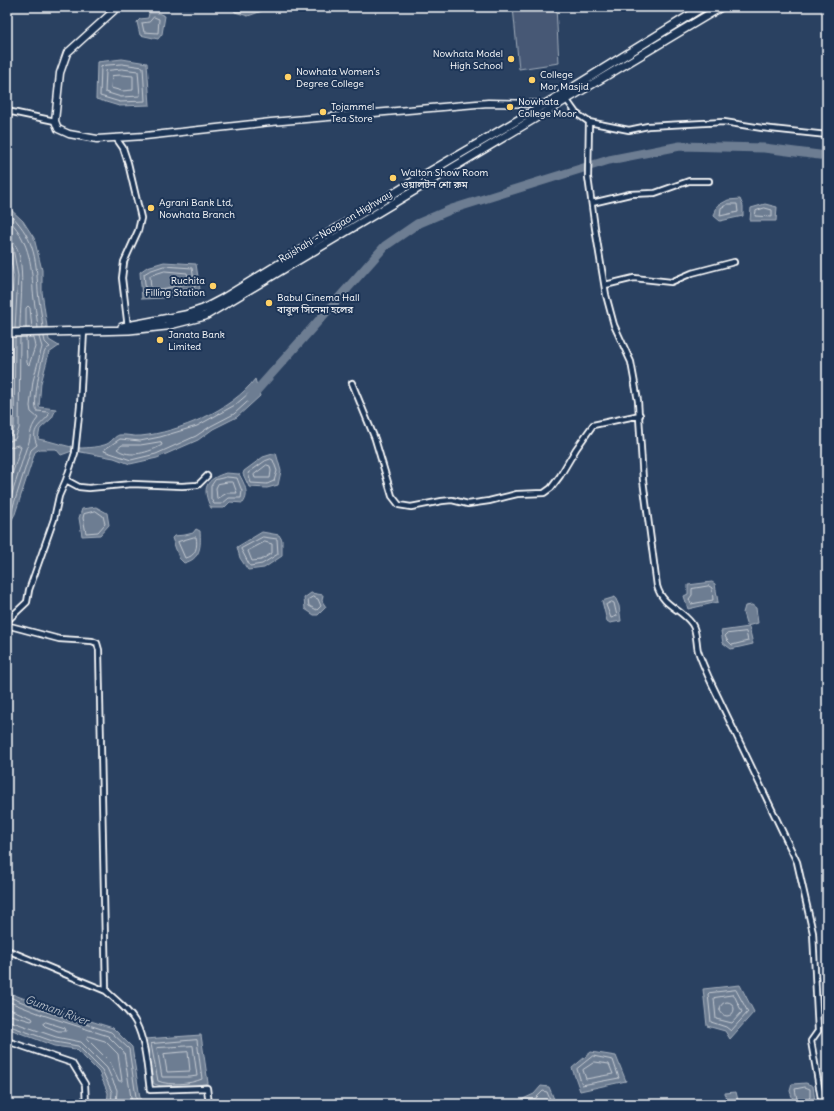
<svg xmlns="http://www.w3.org/2000/svg" width="834" height="1111" font-family="Delius,'Noto Sans Bengali',sans-serif">
<rect width="100%" height="100%" fill="#2a4161"/>
<filter id="ink" filterUnits="userSpaceOnUse"><feTurbulence type="fractalNoise" baseFrequency=".025" numOctaves="2"/><feDisplacementMap in="SourceGraphic" scale="8" xChannelSelector="R" yChannelSelector="G"/><feConvolveMatrix kernelMatrix="1 2 1 2 8 2 1 2 1" color-interpolation-filters="sRGB"/></filter>
<g filter="url(#ink)">
<!-- green -->
<path fill="#465975" stroke="#a2acba" d="M513,7H556L559,63L519,69Z"/>
<!-- water -->
<path fill="#6d7d92" stroke="#a7b1be" d="M233,7H263L262,11L248,16L235,12Z
M149,13H158L165,16L162,34L158,39L140,35L137,22L140,19L148,18Z
M122,59L147,63L150,105L119,106L96,99L97,62Z
M740,199L743,206V216L720,221L714,216L717,206L728,200Z
M765,204L777,207L776,221H750L751,208Z
M7,206L23,221L34,238L42,270V292L49,340L59,346L49,353L41,383L39,407L56,409L52,418L40,429L38,439C53,441 65,447 80,448C87,448 100,447 107,444C111,442 115,436 119,435C126,434 134,437 141,436C179,432 232,410 255,379L260,396L237,417L213,429L198,440L157,458L130,464L114,458L81,452L72,451L61,455L56,449H40L35,452L15,514L7,528V442L10,427L12,359L10,317L14,276L7,241Z
M164,262L196,264L200,290L163,298L142,299L140,272L147,267Z
M276,453L281,471L278,485L267,488L249,487L243,474L244,471L263,457Z
M226,473L239,474C244,483 250,494 243,503L230,502L224,508H211C201,488 206,479 226,473Z
M96,507L107,513L109,525L100,535L82,536L79,518L82,509Z
M196,529L200,531C201,546 201,559 184,563L179,558L172,538L174,536L185,535L193,533Z
M262,532L279,535L282,540V556L264,568L248,570L240,558L237,547Z
M712,582L715,584L718,602L688,609L684,596L688,594V585Z
M311,593L323,595L322,601L326,607L318,615H314L305,609L304,598Z
M615,597L619,606L621,621L610,623L607,621L602,601Z
M752,605L756,608L758,623L747,626L743,613L745,606Z
M749,627L753,644L731,649L723,643L721,631Z
M740,985L754,1012L730,1039L725,1031L707,1026L703,989Z
M7,992L46,1007L113,1028L132,1047L141,1104H107L108,1093L99,1072L76,1049L54,1046L7,1028Z
M201,1035L208,1083C190,1087 171,1090 154,1084L145,1039Z
M591,1052L616,1056L626,1081L580,1091L572,1068Z
M806,1083L813,1086L815,1101L805,1104L794,1103L790,1091L792,1084Z
M541,1086L549,1087L556,1104H512L534,1094Z
M736,1092L739,1104H726L725,1093Z"/>
<g fill="none" stroke-linecap="round" stroke-linejoin="round">
<!-- shore -->
<path stroke="#c5cbd3" stroke-width="1" d="M154,17L159,19L158,33L144,32L142,23L149,22Z
M122,64L143,67L145,101L120,102L100,96L101,66Z
M122,69L138,71L140,96L121,97L105,92L106,71Z
M122,75L133,76V90L122,91L111,88L112,76Z
M729,204H737L738,212L720,216L721,208Z
M765,208L772,210V217L755,216L756,211Z
M7,211C34,237 36,255 38,291C39,303 42,315 43,328
M7,218C28,238 32,263 33,291C34,303 37,316 38,328
M7,240C30,241 19,312 20,328
M7,245L13,248L18,276L15,328
M164,266L192,268L195,287L163,294H146L144,274L149,271Z
M165,271L187,273L190,283L162,289H151L150,276Z
M26,328V308L28,306L30,308L32,328
M26,337L27,363L29,365L35,347L33,337
M252,391L254,392L255,395L234,414L211,426L196,436L156,454L131,460L104,451L105,449L120,439L140,441L160,437L197,426L235,405Z
M7,437L12,435L14,428L15,337
M7,442L15,439L19,428L20,337
M161,442L162,445C150,452 129,459 117,449L122,445H140Z
M7,448L18,445L21,447L7,490
M271,459L273,460L277,471L274,481L267,484L251,483L248,473L265,461Z
M267,465L270,466L271,471L270,478H255L254,475Z
M227,477L237,478L242,491L241,498H229L222,504H214L211,499V486L215,480Z
M228,482H233L237,493H227L217,499L216,488L218,484Z
M7,510L26,449C33,437 27,431 38,418L31,412L30,406L33,381L42,347L39,337
M96,511L103,516L105,524L98,532L86,533L83,518L84,514Z
M7,520L11,513L31,450L37,445C30,429 40,426 49,415L48,412L37,411C32,405 41,359 45,351C46,349 48,348 50,347L45,342L44,337
M194,537H196C198,546 196,557 185,558L178,542Z
M263,537L277,539L278,554L262,564L250,566L241,549Z
M265,542L272,544V553L261,560L252,561L248,551Z
M709,586L712,588L713,600L691,604L689,599L692,595V589Z
M313,597L318,599L321,606L317,610L309,606L308,600Z
M612,602L614,603L617,616L611,618L606,605Z
M746,632L748,641L732,645L727,640L725,636L727,634Z
M736,990L748,1012L731,1031L726,1027L711,1022L708,994L709,993Z
M734,995L742,1012L732,1023L716,1019L714,998Z
M7,996L44,1011L111,1032L129,1049L137,1104
M7,1001L43,1015L108,1036L124,1052L132,1104
M720 1009a7 7 0 1 1 14 0a7 7 0 1 1-14 0Z
M7,1008L32,1018L33,1020L31,1021L7,1014
M7,1020L56,1037L81,1042L107,1068L117,1090L116,1104
M46,1022L65,1028L66,1031H58L45,1026L43,1024Z
M7,1025L55,1042L78,1046L102,1070L112,1092L111,1104
M88,1036L105,1041L118,1054L122,1081H119L110,1062L87,1039Z
M197,1040L202,1079C190,1084 170,1086 158,1081L151,1044Z
M193,1046L197,1076L190,1077H162L157,1048Z
M188,1052L190,1071L167,1072L164,1054Z
M593,1056L613,1060L619,1078L582,1085L577,1069Z
M595,1062L609,1064L613,1074L586,1079L583,1070Z
M520,1104L536,1098L543,1091L547,1092L552,1104
M798,1104L795,1089L805,1087L810,1089V1097L806,1104"/>
<!-- river -->
<path stroke="#6d7d92" stroke-width="9" d="M250,398L385,246L417,224L452,209L609,160L680,146L764,148L827,156"/>
<!-- minor casing -->
<g stroke="#fff" stroke-width="8">
<path id="minor" d="M566,99L576,113L589,122L629,130L648,126L724,122L762,128L827,135
M7,111L55,121
M589,122L588,177L595,228L606,295L614,325L631,362L638,401L643,480L657,586C663,607 681,608 692,624C697,631 696,643 698,651C701,660 705,669 709,678L797,862L813,933L818,1031L811,1041L822,1104
M116,138L123,148L128,163L141,218L138,231L124,262L122,278L128,328
M592,203L630,194L655,193L689,181H709
M605,285L634,278L671,282L692,273L734,262
M352,383L375,439L392,496L399,505L411,507L442,501L452,500L468,504L489,501L517,494L544,493L551,488L560,476L576,449L593,425L640,415
M66,480L79,487L89,488L132,484L182,486L198,485L207,476
M7,621L27,602L29,590L54,519L59,496L66,480L75,453L80,406L84,330
M7,623L10,626L59,639L92,641L97,643L99,650L106,991L7,950
M106,991C116,1000 130,1011 136,1023C146,1043 147,1069 150,1090L207,1088L209,1104
M7,1041L72,1063L85,1084L86,1104"/>
</g>
<!-- tertiary casing -->
<g stroke="#fff" stroke-width="9">
<path id="tertiary" d="M118,7L67,53L60,73L55,121L58,129L69,134L97,139L145,136L271,122L488,103L545,104"/>
</g>
<!-- primary casing -->
<g stroke="#fff" stroke-width="10">
<path id="primary" d="M122,327L185,315L203,309L222,299L419,178L564,93L703,7
M7,333L129,330L166,326L205,316L721,7"/>
</g>
<!-- minor -->
<use href="#minor" stroke="#1d3557" stroke-width="4.5"/>
<!-- tertiary -->
<use href="#tertiary" stroke="#1d3557" stroke-width="6"/>
<!-- primary -->
<use href="#primary" stroke="#1d3557" stroke-width="7"/>
</g>
</g>
<!-- markers -->
<g fill="#ffd166" stroke="#1d3557" stroke-width="1.5">
<circle cx="511" cy="59" r="4"/>
<circle cx="288" cy="77" r="4"/>
<circle cx="532" cy="80" r="4"/>
<circle cx="510" cy="107" r="4"/>
<circle cx="323" cy="112" r="4"/>
<circle cx="393" cy="178" r="4"/>
<circle cx="151" cy="208" r="4"/>
<circle cx="213" cy="286" r="4"/>
<circle cx="269" cy="303" r="4"/>
<circle cx="160" cy="340" r="4"/>
</g>
<g text-anchor="middle" stroke-width="4" stroke-linejoin="round" paint-order="stroke">
<!-- poi labels -->
<g font-size="10" fill="#fff" stroke="#1d3557" text-anchor="start">
<text x="503" y="57" text-anchor="end">Nowhata Model<tspan x="503" dy="12">High School</tspan></text>
<text x="296" y="75">Nowhata Women's<tspan x="296" dy="12">Degree College</tspan></text>
<text x="540" y="78">College<tspan x="540" dy="12">Mor Masjid</tspan></text>
<text x="518" y="105">Nowhata<tspan x="518" dy="12">College Moor</tspan></text>
<text x="331" y="110">Tojammel<tspan x="331" dy="12">Tea Store</tspan></text>
<text x="401" y="176">Walton Show Room<tspan x="401" dy="12">ওয়ালটন শো রুম</tspan></text>
<text x="159" y="206">Agrani Bank Ltd,<tspan x="159" dy="12">Nowhata Branch</tspan></text>
<text x="205" y="284" text-anchor="end">Ruchita<tspan x="205" dy="12">Filling Station</tspan></text>
<text x="277" y="301">Babul Cinema Hall<tspan x="277" dy="12">বাবুল সিনেমা হলের</tspan></text>
<text x="168" y="338">Janata Bank<tspan x="168" dy="12">Limited</tspan></text>
</g>
<!-- street labels -->
<g font-size="10" fill="#fff" stroke="#1d3557">
<text transform="translate(335 226) rotate(-31)" y="4">Rajshahi - Naogaon Highway</text>
</g>
<!-- water labels -->
<g font-size="11" font-style="italic" fill="#b6bec8" stroke="#1d3557">
<text transform="translate(57 1010) rotate(20)" y="4">Gumani River</text>
</g>
</g>
<!-- margin -->
<rect width="834" height="1111" fill="none" stroke="#1d3557" stroke-width="24"/>
<rect x="12" y="12" width="810" height="1087" fill="none" stroke="#fff" stroke-width="1.5" filter="url(#ink)"/>
</svg>
